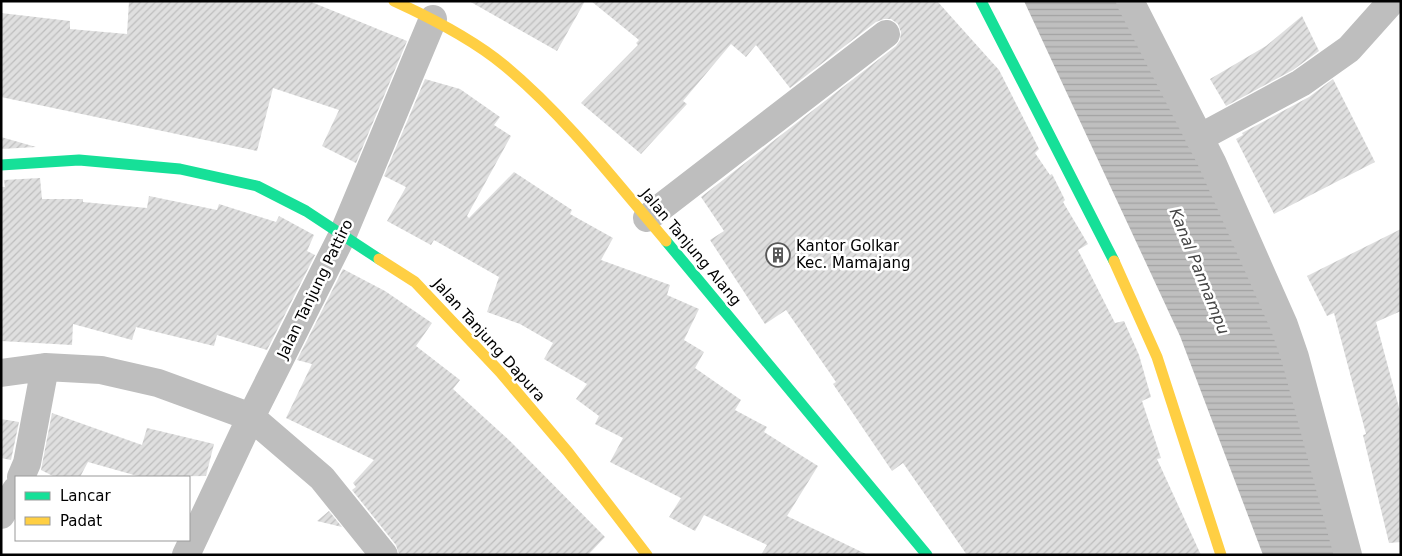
<svg xmlns="http://www.w3.org/2000/svg" width="1402" height="556" font-family="'DejaVu Sans',sans-serif">
<defs>
<pattern id="water-rules" width="6" height="5" patternUnits="userSpaceOnUse" patternTransform="scale(1.25)"><rect width="6" height="5" fill="#bfbfbf"/><path d="M0 2.5h6" fill="none" stroke="#a2a2a2"/></pattern>
<pattern id="building-hatch" width="6" height="6" patternUnits="userSpaceOnUse" patternTransform="scale(1.25)"><rect width="6" height="6" fill="#dfdfdf"/><path d="M-1 1l2-2M0 6l6-6M5 7l2-2" fill="none" stroke="#bebebe"/></pattern>
</defs>
<rect width="100%" height="100%" fill="#fff"/>
<!-- water -->
<path fill="url(#water-rules)" d="M1024,1H1119L1275,321L1339,555H1263L1180,336Z"/>
<!-- building -->
<path fill="url(#building-hatch)" d="M129,1H309L407,41L356,163L322,146L339,110L273,88L257,151L1,97V13L70,21V29L127,34Z
M469,1H585L557,51Z
M591,1H937L999,70L1039,149L1035,153L1050,175L1052,174L1065,200L1063,202L1088,244L1078,250L1115,323L1124,321L1139,355L1151,397L1142,401L1161,458L1157,459L1201,555H967L903,463L892,471L833,384L836,382L786,310L765,324L710,240L724,231L701,197L896,46L900,40L901,32L898,24L891,19H884L876,22L790,88L756,45L746,57L731,44L683,101L687,104L641,154L581,103L638,45L636,43L639,40Z
M1302,16L1319,51L1293,70L1226,106L1210,79L1266,46Z
M425,79L460,89L500,117L494,125L511,136L467,216L469,218L514,172L572,210L570,214L613,238L601,260L670,285L667,295L699,309L684,340L704,352L695,368L741,400L735,410L767,427L764,432L818,466L787,516L868,555H761L767,545L704,515L695,531L669,517L681,498L610,462L623,438L595,424L599,416L576,399L587,384L544,359L553,343L520,324L487,312L499,277L434,240L431,245L387,221L406,187L384,176Z
M1333,79L1375,162L1274,214L1236,139L1243,135L1242,133L1309,97Z
M1,137L36,147L1,149Z
M40,178L42,199H83V202L147,208L149,196L217,210L219,204L276,222L279,216L314,235L307,251L315,255L267,350L217,335L214,346L136,327L132,340L73,324L72,345L1,341V187H5L4,180Z
M1401,229V311L1376,322L1401,415V542L1389,543L1363,435L1366,434L1334,313L1327,316L1307,276Z
M343,269L385,291L432,323L416,346L460,380L453,389L511,442L605,537L588,555H399L396,545L352,490L356,487L353,483L374,460L286,418L312,364L297,360Z
M52,413L142,445L147,428L214,444L206,476L141,477L88,462L80,477H55L41,470Z
M1,419L19,422L11,460L1,458Z
M329,511L342,527L317,521Z"/>
<g fill="none" stroke-linecap="round" stroke-linejoin="round">
<!-- street -->
<path stroke="#bebebe" stroke-width="28" d="M1130,1L1212,162L1284,325L1295,357L1348,555
M1199,138L1301,83L1349,49L1392,1
M647,218L886,34
M1,373L45,367L101,370L158,383L251,417L322,478L384,555
M21,477L27,463L45,367
M1,515L16,490
M186,555L251,417L343,234L433,19"/>
<!-- fast -->
<path stroke="#16e098" stroke-width="11" d="M981,1L1114,261
M1,165L79,160L180,169L257,186L306,211L379,259
M666,241L927,555"/>
<!-- slow -->
<path stroke="#ffcf43" stroke-width="11" d="M394,1C429,17 475,41 505,66C566,117 615,181 666,241
M379,259L415,282L500,372L568,452L647,555
M1114,261L1157,357L1221,555"/>
</g>
<!-- icons -->
<defs>
<g id="building-ring" transform="scale(1.25)"><circle r="9.5" fill="#fff" stroke="#595959" stroke-width="1.5"/><path d="M-4-6H4V6H1V3H-1V6H-4ZM-2.5-4.3h1.7v1.8h-1.7ZM.8-4.3h1.7v1.8H.8ZM-2.5-1h1.7V.8h-1.7ZM.8-1h1.7V.8H.8Z" fill="#595959"/></g>
</defs>
<g fill-rule="evenodd">
<use href="#building-ring" x="778" y="255"/>
</g>
<g text-anchor="middle" stroke-width="5" stroke-linejoin="round" paint-order="stroke">
<!-- poi labels -->
<g font-size="15" fill="#000" stroke="#fff" text-anchor="start">
<text x="796" y="251">Kantor Golkar<tspan x="796" dy="17">Kec. Mamajang</tspan></text>
</g>
<!-- street labels -->
<g font-size="15" fill="#000" stroke="#fff">
<text transform="translate(691 247) rotate(50)" y="5">Jalan Tanjung Alang</text>
<text transform="translate(315 289) rotate(-64)" y="5">Jalan Tanjung Pattiro</text>
<text transform="translate(489 340) rotate(48)" y="5">Jalan Tanjung Dapura</text>
</g>
<!-- water labels -->
<g font-size="16" font-style="italic" fill="#444" stroke="#fff">
<text transform="translate(1200 271) rotate(68)" y="6">Kanal Pannampu</text>
</g>
</g>
<!-- border -->
<rect width="1402" height="556" fill="none" stroke="#000000" stroke-width="5"/>
<!-- legend -->
<rect x="15" y="476" width="175" height="65" fill="#ffffff" stroke="#999999"/>
<rect x="25" y="492" width="25" height="8" fill="#16e098" stroke="#999999"/>
<text x="60" y="501" font-size="15" fill="#000000">Lancar</text>
<rect x="25" y="517" width="25" height="8" fill="#ffcf43" stroke="#999999"/>
<text x="60" y="526" font-size="15" fill="#000000">Padat</text>
</svg>
